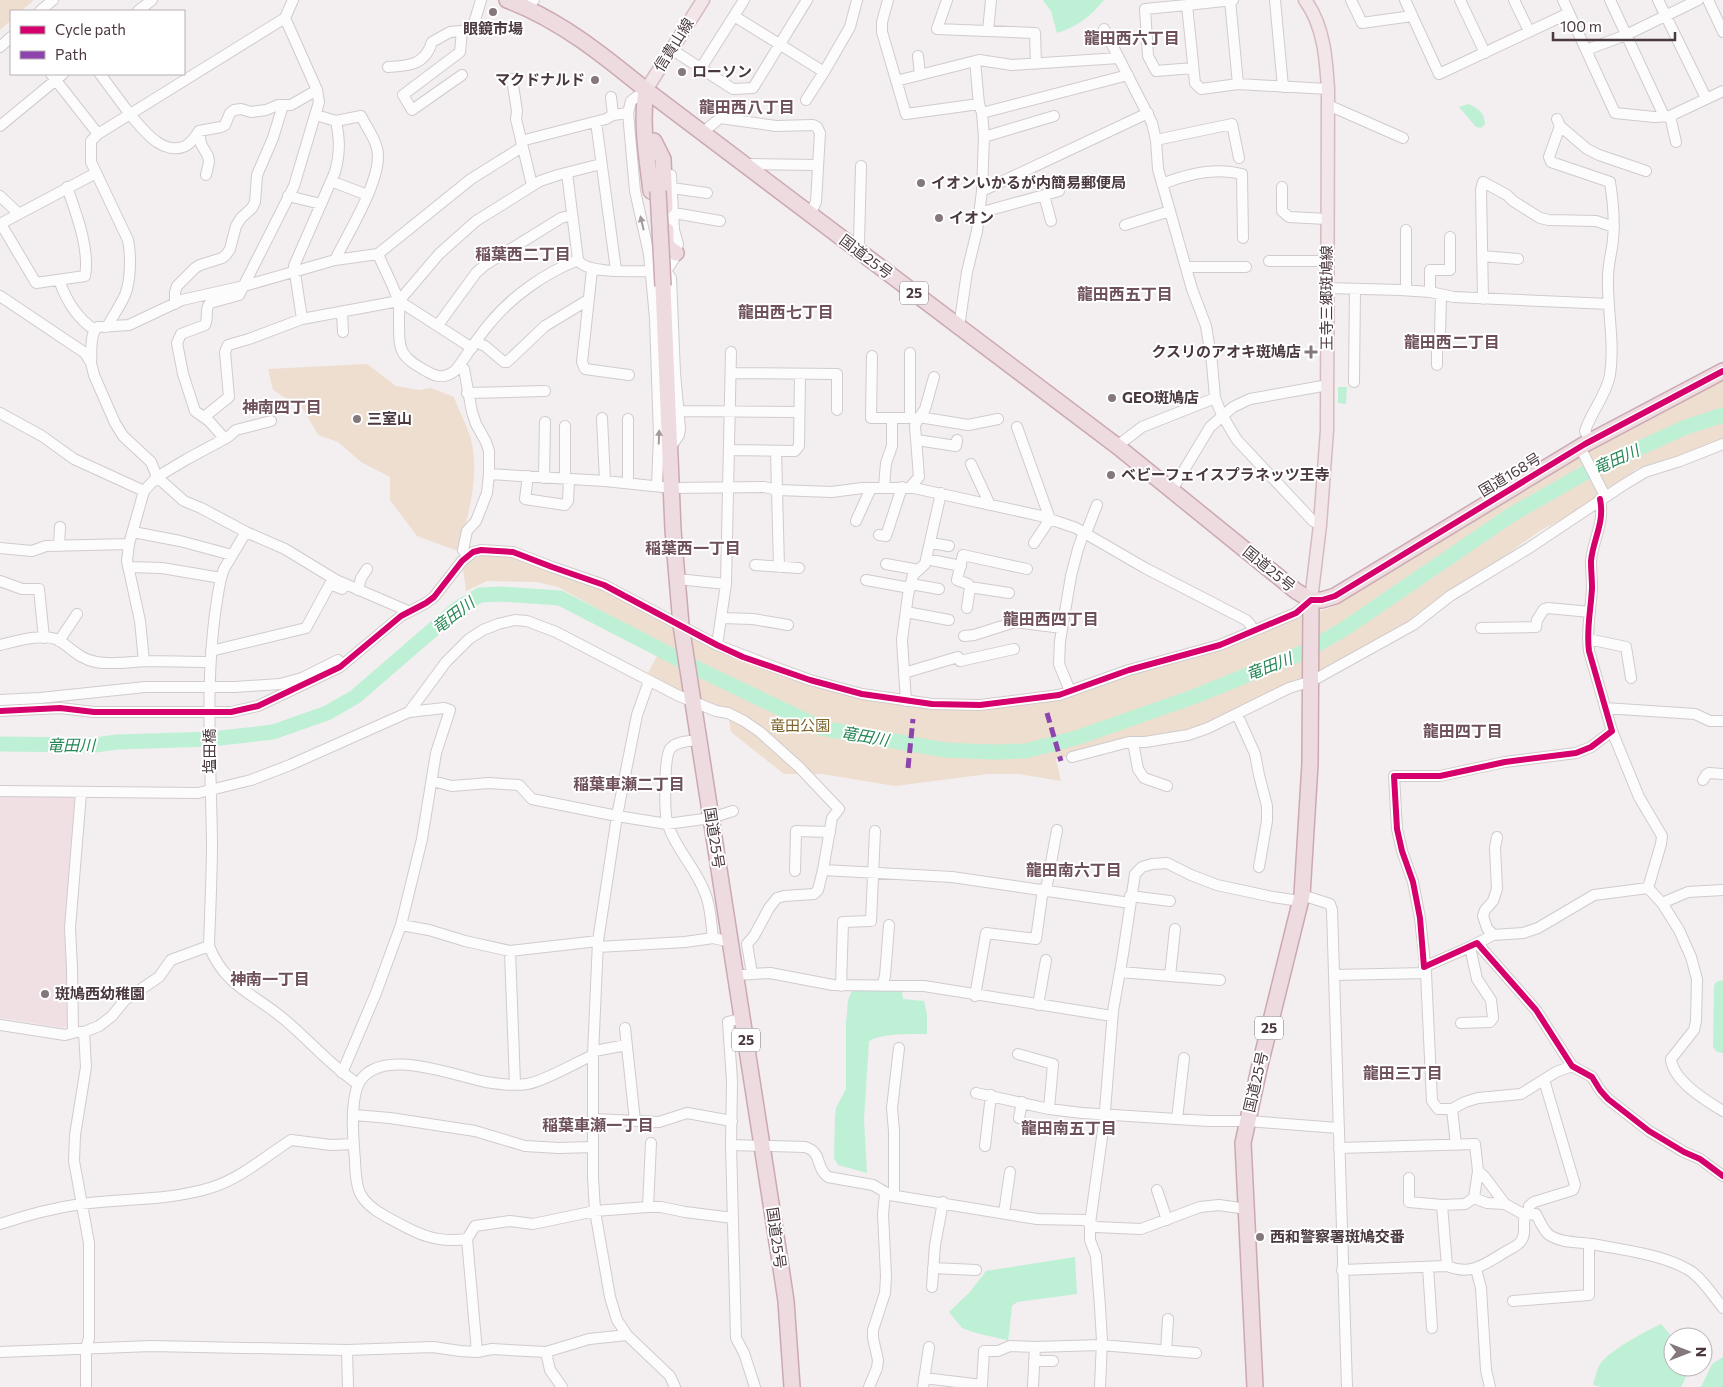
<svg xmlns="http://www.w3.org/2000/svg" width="1723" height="1387" font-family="Commissioner,'Noto Sans JP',sans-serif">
<rect width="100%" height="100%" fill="#f3eeef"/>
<!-- education -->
<path fill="#f0e0e3" d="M0,796H76L70,1023L64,1028L0,1018Z"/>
<!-- green -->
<path fill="#eedecf" d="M0,0H34L21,11H11V20L0,30Z
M367,364L396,386L419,390L431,388L454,397C459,412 469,428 472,444C479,481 468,516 458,551L417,536L390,500V477L361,462L338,442L318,435L304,410L273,390L268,369Z
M1723,378V441L1638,468L1571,515L1541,530L1411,622L1341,661L1200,726L1175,734L1125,741L1056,759L1061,781L1019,774H988L895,786L822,774H784L731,732L727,708L706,704L648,673L663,645L558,587L537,582L487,581L466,591L463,569L472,559L485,555H510L597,588L728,654L935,708L1041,701L1295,618L1330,608L1381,573L1572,458Z"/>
<!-- water -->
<path fill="#bef0d6" d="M1043,0H1104C1091,16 1077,27 1057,33L1051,11Z
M1468,104C1478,108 1485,113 1485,124L1481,128L1476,127L1459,107Z
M1338,387H1347L1346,404L1338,403Z
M1723,980V1053L1717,1052L1713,1047L1714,986L1716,982Z
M852,990H902L903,999L924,1001L927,1015V1034C910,1034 883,1033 869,1041L864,1119L867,1173L838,1165L834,1158L835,1116L836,1108L846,1089V1024L848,1000Z
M1075,1257L1077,1294L1017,1302L1012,1306L1008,1342L1006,1340L976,1333L962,1328L949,1312L969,1293L986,1271Z
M1661,1324L1673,1338V1367H1691L1681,1387H1602L1593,1385C1595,1378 1596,1372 1599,1366C1606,1352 1646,1331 1661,1324Z
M1723,1357V1387H1701L1712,1364Z"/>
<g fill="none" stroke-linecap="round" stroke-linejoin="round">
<!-- river -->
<path stroke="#bef0d6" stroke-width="15" d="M0,744L95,745L117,742L212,739L273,732L327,713L355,697L458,608L480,595L501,594L560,598L696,668L821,728L945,750L994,752L1025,751L1076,738L1193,697L1304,652L1344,629L1511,515L1583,474L1686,427L1723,415"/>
<!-- minor casing -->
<g stroke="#d1cbcd" stroke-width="12">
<path id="minor" d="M888,0L882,22V32L906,114L979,104
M947,0L937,29L1035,33L1036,64
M1230,0L1238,84
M1233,0L1187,5L1195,83L1201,89L1238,84L1328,89
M1275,0L1283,87
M1351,0L1362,23L1412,16
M1405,0L1439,74L1569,13
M1460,0L1485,53
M1514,0L1529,31
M1563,0L1615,113L1654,117L1670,116L1723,91
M1610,0L1664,116
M1658,0L1706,98
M1708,0L1723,32
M1187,5L1145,9L1148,56L1156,71L1193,68
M527,8L534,0
M40,11L53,0
M138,11L152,0
M734,16L824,72L850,27L857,0
M1104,29L1152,123L1156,140L1158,169L1192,289L1206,326L1212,363L1215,398L1222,415L1237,440L1313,521L1320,525
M462,31L460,52L403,95L412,110L462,75
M988,31L991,0
M0,47L11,37
M671,49L733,89L753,88L807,0
M1586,50L1626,35L1698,0
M918,56L920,75
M388,67C409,66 425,65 432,42L450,32L472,30L481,0
M701,68L744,0
M51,74L98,134
M100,74C114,92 139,130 157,142C164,147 174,150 183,147C190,145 195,137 199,131L221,127L225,125L230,113L234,110L241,109L251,112L266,110L278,105H291L317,90
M512,79L517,111L516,119L532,185
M896,81L979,60L1012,65L1119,58
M646,90L631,101L628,113L635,191L649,254L655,318L659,436L657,486
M611,97L613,115
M806,100L824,72
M1328,105L1403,138
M982,113L1128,75
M316,115L336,121L361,116C367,128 378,142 378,156C378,186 348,233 335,260
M1670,116L1676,142
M1557,119L1560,126L1587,149L1599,155L1646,171
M596,122L616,270
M0,126L63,74
M1560,126L1549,157L1551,162L1610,182C1613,201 1615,219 1613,239C1612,252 1608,264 1608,277C1607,310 1615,342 1610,375C1606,396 1591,412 1585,431L1590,441
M199,131L201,144L208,156L209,162L206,175
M702,133L720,118L776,126L813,125L817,127L820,133L816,202L810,214
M984,137L1054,116
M1156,140L1232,124L1239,158
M521,141L606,119L613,115L628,113
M744,164L818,165
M567,173L578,260C587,276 647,270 666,271L671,278L675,373L680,429L679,435L670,448
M331,181L367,195
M1162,184C1187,174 1215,167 1242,174L1243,238
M1282,187V211L1289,217L1327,219
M672,188L707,193
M982,191L1148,113
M1044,195L1051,221
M0,196L19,214
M288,196L321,204
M674,213L720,221
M979,213L1059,191
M0,224L96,173
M1,224L36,283L85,276C90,249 76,213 67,187
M1125,225L1170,211
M857,250L859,242L861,166
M378,254C384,269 393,284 398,300C400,306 399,313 399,319C399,352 399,356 428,372C438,378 446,378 456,370C467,355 477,338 490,323C512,296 545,273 578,260
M1482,256L1518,259
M1269,261H1327
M1186,267H1246
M592,270L582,362L585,369L629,375
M666,271L674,259L678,244L674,230L671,175L667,176
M59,280C66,300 76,318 95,330
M1327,288L1400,290L1430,292L1454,297L1609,304
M1406,290V230
M1430,292V270H1450V237
M0,296L85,353L91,363L94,375L115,423L123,436L151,462L157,477L184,501L201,508L246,532L285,549L336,580L408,611
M1483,299L1481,190L1483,182L1507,195L1513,201L1540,218L1549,220L1596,221L1614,227
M399,301L472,348
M175,304V292L177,286L195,268L200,265L222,258L226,255L230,249L236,226L241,218L252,208L255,202L257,175L273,138L283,105
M342,312L343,332
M302,319L294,266L335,172C340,153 340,141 336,121
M438,325L476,273L485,265L561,218L572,215
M107,327C113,316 120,306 125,295C131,280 131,255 128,240L91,162V141L98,134L285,18
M959,327L967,272L977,231L982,191L984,137L982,113L979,104L975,61
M476,342L485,346L504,362H507L545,326L588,300
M872,356L871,418H910V353
M91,363C92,353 89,333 98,327L129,325L182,300L244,286L335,260L378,254L471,179L522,147
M460,365L464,369L472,412L476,424L486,442L489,451V474L487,493L476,521L467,531L463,550L467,556
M1437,365V338L1440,335L1441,295
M731,373L837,374V410
M1354,382L1355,289
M467,393L545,391
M679,411L799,412
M0,413L42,436L74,459L144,491
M204,417L229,397L225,352L228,345L249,339L302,319L399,301L439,254L476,221L540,181L558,175L601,164
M919,417L968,425L998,419
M602,418L605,481
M1017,427L1050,519L1034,543
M225,439L209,421L195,411L183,374L177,343L181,334L205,325C209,318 204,309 210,303L239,295L294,186L319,102L317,90L285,18L293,0
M917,440L956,446L957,440
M1117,446L1142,427L1215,398
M1580,447L1605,496
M729,450L795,451L799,446L800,374
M776,451L779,567
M971,464L990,505
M489,474L605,481L672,488L764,487L778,490L832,492L862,488H914L1041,516L1076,528L1145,568L1246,620L1250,624L1253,631
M528,476L525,499L565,505L568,501L569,479
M544,478L545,422
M565,479V426
M628,483V419
M884,487L886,463L892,446V418
M910,487L919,477L915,426L917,421L925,409L934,377
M1172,490L1210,427L1233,407L1250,399L1328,385
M1600,499C1605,523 1593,539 1591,561C1591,570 1592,579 1592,588C1591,609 1586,630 1589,651L1612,731L1639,797L1662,836L1661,844L1648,888
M856,521L871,488
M133,532L180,541L232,555
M246,532L224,569L221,578C203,665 211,755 212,843C212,877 210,912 209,946C225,987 255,994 285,1020C310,1041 331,1066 358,1084
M1086,533L1097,505
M879,535L886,536L902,487
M931,543L949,546
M59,546L60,527
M0,548L32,551L46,546L129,544
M926,559L961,566
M886,564L919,570
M755,565L799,568
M128,567L162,568L221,578
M677,579L726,584
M866,580L910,588
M0,581L22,589H39L44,638
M911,584L939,589
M970,587L1009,593
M358,590L361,578L367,569
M967,608L970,587L968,584L957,580L963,555L1027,569
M906,612L949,620
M721,618L753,619L788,625
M1481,628L1536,627L1537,620L1544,609L1548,608L1590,612
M964,636L974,635L1015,622L1062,628
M1588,639L1626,647L1631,678
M59,641L77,614
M0,645C16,641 46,632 60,641C72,649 80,659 96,662C112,665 129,662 145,661C167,661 189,662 210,662
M717,645L726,584L731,352
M211,651L306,628L330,584L342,589
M144,661L140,621L127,561L129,544L144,491L157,477L187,459L228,437L236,430L271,421
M904,673L958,657L960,661L1014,649
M649,681L637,715L617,816L598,941L593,1055V1177L595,1211L610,1297L617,1320L627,1335L670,1376L675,1387
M1070,691L1059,664L1060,641L1071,576L1078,549L1084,532
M0,700L40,698L145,687H235L280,684L302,678L338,660
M906,701L902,640L908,595L913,575L925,564L941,493
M1605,708L1695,714L1710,721H1723
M0,711L60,708L94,712H231L258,706L340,667L401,616L426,603L434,597L462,561L473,552L481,550L513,552L552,567L604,585L717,645L766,664L810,680L862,694L932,704L980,705L1059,695L1129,670L1220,645L1296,613L1311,600
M1237,714L1255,754L1259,775L1267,806V821L1259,867
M699,740C690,741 676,741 670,749C664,758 664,815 668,825C676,850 696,868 705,893C711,906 711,924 713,938L731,942
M1133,742L1138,769L1144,778L1167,786
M1072,757L1129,742H1145L1188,735L1208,728L1289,688L1312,681L1413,625L1450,596L1529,548L1625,484L1645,472L1680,461L1723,444
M1703,780L1706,775L1709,773L1723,774
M432,781L452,786L489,783L519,785L532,799L617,816L667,824L711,818L733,811
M0,791L198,793L251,780L290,765L409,712L446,662L469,639L483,630L498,624L515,620L527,621L556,632L677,695L716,711L728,713L744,721L760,732L799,767L839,809L832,818L823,870L818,890L814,894L784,896L777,898L769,908L754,936L747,944L752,974
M823,870L952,877L1130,903
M795,871L796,831L830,832
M1648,888L1662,903L1679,930L1691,957L1697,979L1696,1021L1694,1030L1671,1059C1673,1081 1706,1101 1723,1111
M1046,890L1057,830
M1302,895L1330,904L1332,910L1347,1387
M1130,896L1170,901
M1662,903L1688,892L1723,890
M401,925L429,930L465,941L510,951L598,941
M1493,935L1487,928L1483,916L1485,910L1493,901L1497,889L1495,848L1497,837
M1477,943L1536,1010L1572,1066L1592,1077L1600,1090L1608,1099L1649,1131L1684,1152L1700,1159L1723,1176
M598,947L685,942L713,938
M510,951L515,1084
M1424,967L1470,947L1493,935L1523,933L1538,928L1594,895L1648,888
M1120,972L1220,980
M736,975L770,973L833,985L924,986L1112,1016
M1334,975L1426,973
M1170,976L1175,929
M841,986L843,922L871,921L875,831
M882,986L885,976L889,925
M975,996L986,933L1036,939L1043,889
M1038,1005L1046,960
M743,1018L728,1022L732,1081L731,1145L736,1338L744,1353L755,1387
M1461,1023L1490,1022L1493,1018L1491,1000L1477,979L1470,947
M0,1025L65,1035L73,1033L72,968L70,928L81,793
M625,1028L635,1121
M78,1032H84L99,1026L112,1016L125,1000L159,977L171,960L209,946
M84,1032L86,1067L75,1135L74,1161L89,1243V1338L86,1348V1387
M594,1051L627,1045
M1018,1054L1053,1064L1049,1109
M1572,1066L1556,1072L1521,1094L1478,1098L1465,1102L1452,1109H1438L1432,1101L1426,973L1420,918L1413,882L1402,851L1397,829L1394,776H1440L1505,762L1576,753L1591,747L1612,731
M342,1073L376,993L401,925L422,839L436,753L450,710L444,708L409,712
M976,1093L1049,1109L1082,1113L1208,1121H1248L1338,1128
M1452,1109L1456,1145
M354,1115L390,1118L475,1131L525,1146L559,1148L593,1147
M1019,1118L1022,1102
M594,1119L659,1122L687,1113L732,1121
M1177,1119L1184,1058
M731,1145L805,1147C823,1152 815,1168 828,1177L873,1185L890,1195L1037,1219L1085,1220L1096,1227L1141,1229L1200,1207L1219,1205L1247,1209
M985,1146L991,1095
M1339,1148L1475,1144L1478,1171L1474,1198L1465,1204L1442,1205L1447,1266
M1478,1171L1484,1176L1505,1204
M1409,1178V1202L1442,1205
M1157,1190L1167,1220
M894,1195V1131L892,1108L899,1048
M1474,1198L1487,1203L1505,1204L1525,1215L1536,1214C1539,1220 1543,1229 1548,1234C1559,1243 1579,1242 1592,1244C1622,1250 1661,1254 1687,1269C1700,1275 1714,1297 1723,1308
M648,1207L651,1143
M1004,1213L1010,1172
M1528,1214L1529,1206L1534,1202L1573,1190L1575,1185L1544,1080
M0,1224C27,1215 53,1208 81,1204C125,1198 170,1201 213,1187C241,1178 266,1156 291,1140L331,1145L354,1144
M467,1239C433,1244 414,1232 385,1216C358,1201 356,1190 355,1160C353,1139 350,1104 358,1085C377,1044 454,1076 486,1082C498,1084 515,1086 527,1084C543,1082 577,1062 593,1055
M1428,1267L1432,1328
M933,1268L976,1270
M1476,1269L1481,1288L1486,1370L1490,1387
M1342,1270L1447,1266C1471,1276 1485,1264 1505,1252C1510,1249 1518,1246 1521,1241C1527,1233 1522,1224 1525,1215
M932,1287L935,1245L943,1202
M1513,1301L1589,1295V1244
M1035,1347L1101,1345L1196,1353
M347,1350L348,1387
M1166,1351L1168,1319
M0,1352L151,1346L347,1350L433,1347L460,1351L477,1352L492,1349L546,1352L589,1339L627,1335
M477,1352L467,1239L475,1226L510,1221L533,1224L595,1211L648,1207H661L685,1212L733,1218
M546,1352L550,1370L562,1387
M1034,1361H1053
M924,1378L982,1385L984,1351H998L1010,1346L1035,1347L1033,1387
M869,1387L877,1368L878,1360L873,1338V1330L885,1293L886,1276L883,1214L885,1193
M923,1387L929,1347
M1100,1387L1102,1341L1100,1307L1096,1256L1090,1240V1223L1104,1123L1113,1011L1123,954L1135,874L1142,867L1152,864L1167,863L1191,875L1217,885L1273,897L1300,901"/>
</g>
<!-- major casing -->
<g stroke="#d5bbc1" stroke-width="15">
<path id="major" d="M1305,0C1324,26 1326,58 1328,89L1327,430L1320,525L1311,600
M646,90L703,0"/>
</g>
<!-- highway casing -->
<g stroke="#cba9b2" stroke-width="18">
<path id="highway" d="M507,0C560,20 603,55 646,90L1117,446L1296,591L1311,600
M646,90C641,124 647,158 651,191
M654,141L663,159L665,207
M666,230C666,243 664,246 676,253
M663,286L673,530L681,625L781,1268L786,1301L792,1387
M1311,600H1322L1335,596L1585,444L1723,371
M1255,1387L1243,1143L1259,1069L1302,895L1310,764L1311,600"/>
</g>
<!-- minor -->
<use href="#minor" stroke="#fdfcfd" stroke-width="10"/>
<!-- major -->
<use href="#major" stroke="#f2e6e8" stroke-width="12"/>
<!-- highway -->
<use href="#highway" stroke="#eddbe0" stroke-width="15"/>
<!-- highway-bridge casing -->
<g stroke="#cba9b2" stroke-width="18" stroke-linecap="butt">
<path id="highway-bridge" d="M658,191L663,286"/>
</g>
<!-- highway-bridge -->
<use href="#highway-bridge" stroke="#eddbe0" stroke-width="15"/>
<!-- quiet -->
<path stroke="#8e44ad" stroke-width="5" stroke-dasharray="10 5" stroke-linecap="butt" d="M1047,713L1061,761
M908,768L913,719"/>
<!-- cycleway casing -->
<g stroke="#fff" stroke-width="9">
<path id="cycleway" d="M1600,499C1605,523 1593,539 1591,561C1591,570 1592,579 1592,588C1591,609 1586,630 1589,651L1612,731L1591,747L1576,753L1505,762L1440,776H1394L1397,829L1402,851L1413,882L1420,918L1424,967L1477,943L1536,1010L1572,1066L1592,1077L1600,1090L1608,1099L1649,1131L1684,1152L1700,1159L1723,1176
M0,711L60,708L94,712H231L258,706L340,667L401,616L426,603L434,597L462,561L473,552L481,550L513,552L552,567L604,585L717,645L743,657L810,680L862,694L932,704L980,705L1059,695L1129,670L1220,645L1296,613L1311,600H1322L1335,596L1585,444L1723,371"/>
</g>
<!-- cycleway -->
<use href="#cycleway" stroke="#d6006c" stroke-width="6"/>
</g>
<!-- one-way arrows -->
<defs><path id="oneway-solid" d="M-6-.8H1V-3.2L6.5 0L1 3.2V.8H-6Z" transform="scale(1.25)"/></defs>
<g fill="#a49a9e">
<use href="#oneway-solid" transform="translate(642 223) rotate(-103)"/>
<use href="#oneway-solid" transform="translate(659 437) rotate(-88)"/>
</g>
<!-- markers -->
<g fill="#85787c" stroke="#fff" stroke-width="2">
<circle cx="493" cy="12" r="5"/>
<circle cx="682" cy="72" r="5"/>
<circle cx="595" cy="80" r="5"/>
<circle cx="921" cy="183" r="5"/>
<circle cx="939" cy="218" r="5"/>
<path d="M1308.5 344.5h5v5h5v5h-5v5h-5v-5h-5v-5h5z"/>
<circle cx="1112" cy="398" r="5"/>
<circle cx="357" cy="419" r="5"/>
<circle cx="1111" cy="475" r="5"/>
<circle cx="45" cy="994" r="5"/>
<circle cx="1260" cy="1237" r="5"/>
</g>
<g text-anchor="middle" stroke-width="4" stroke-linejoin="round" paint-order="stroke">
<!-- shield labels -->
<g fill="#fff" stroke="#807478" stroke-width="1">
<rect x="900" y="281.5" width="28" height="23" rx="4"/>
<rect x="1255" y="1016.5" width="28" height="23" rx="4"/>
<rect x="732" y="1028.5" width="28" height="23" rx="4"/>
</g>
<g font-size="14" font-weight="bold" fill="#4a393e">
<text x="914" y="298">25</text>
<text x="1269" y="1033">25</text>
<text x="746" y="1045">25</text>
</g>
<!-- poi labels -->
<g font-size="15" font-weight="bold" fill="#4a393e" stroke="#fff" text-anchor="start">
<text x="493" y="34" text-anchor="middle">眼鏡市場</text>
<text x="692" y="77">ローソン</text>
<text x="585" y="85" text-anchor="end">マクドナルド</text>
<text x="931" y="188">イオンいかるが内簡易郵便局</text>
<text x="949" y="223">イオン</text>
<text x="1301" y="357" text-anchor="end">クスリのアオキ斑鳩店</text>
<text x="1122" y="403">GEO斑鳩店</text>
<text x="367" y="424">三室山</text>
<text x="1121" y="480">ベビーフェイスプラネッツ王寺</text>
<text x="55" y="999">斑鳩西幼稚園</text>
<text x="1270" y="1242">西和警察署斑鳩交番</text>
</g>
<!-- street labels -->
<g font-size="15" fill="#4a393e" stroke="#fff">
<text transform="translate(674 45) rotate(-58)" y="5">信貴山線</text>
<text transform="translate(866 257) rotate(37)" y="5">国道25号</text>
<text transform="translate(1327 298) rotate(-90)" y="5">王寺三郷斑鳩線</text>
<text transform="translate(1510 475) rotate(-31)" y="5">国道168号</text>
<text transform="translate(1269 569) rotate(39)" y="5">国道25号</text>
<text transform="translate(210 751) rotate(-90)" y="5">塩田橋</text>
<text transform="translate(714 838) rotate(81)" y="5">国道25号</text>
<text transform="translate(1256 1082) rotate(-77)" y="5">国道25号</text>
<text transform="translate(776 1238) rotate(82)" y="5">国道25号</text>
</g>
<!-- park labels -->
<g font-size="15" fill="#7d642a" stroke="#fff">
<text x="800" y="731">竜田公園</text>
</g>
<!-- neighbourhood labels -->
<g font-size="16" font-weight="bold" fill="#6d5059" stroke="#fff">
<text x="1132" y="44">龍田西六丁目</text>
<text x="747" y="113">龍田西八丁目</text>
<text x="523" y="260">稲葉西二丁目</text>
<text x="1125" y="300">龍田西五丁目</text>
<text x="786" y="318">龍田西七丁目</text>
<text x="1452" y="348">龍田西二丁目</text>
<text x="282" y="413">神南四丁目</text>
<text x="693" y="554">稲葉西一丁目</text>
<text x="1051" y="625">龍田西四丁目</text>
<text x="1463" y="737">龍田四丁目</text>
<text x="629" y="790">稲葉車瀬二丁目</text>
<text x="1074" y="876">龍田南六丁目</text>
<text x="270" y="985">神南一丁目</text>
<text x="1403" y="1079">龍田三丁目</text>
<text x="598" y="1131">稲葉車瀬一丁目</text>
<text x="1069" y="1134">龍田南五丁目</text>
</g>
<!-- water labels -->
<g font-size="16" font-style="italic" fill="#278656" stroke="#fff">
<text transform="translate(1616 459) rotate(-24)" y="6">竜田川</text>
<text transform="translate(453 615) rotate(-37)" y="6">竜田川</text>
<text transform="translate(1269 666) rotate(-21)" y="6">竜田川</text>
<text transform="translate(865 736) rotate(10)" y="6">竜田川</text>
<text x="71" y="751">竜田川</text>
</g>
</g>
<!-- legend -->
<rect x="10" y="10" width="175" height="65" fill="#ffffff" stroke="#b7b0b2"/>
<rect x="20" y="26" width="25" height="8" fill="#d6006c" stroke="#b7b0b2"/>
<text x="55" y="35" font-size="15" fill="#4a393e">Cycle path</text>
<rect x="20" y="51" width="25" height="8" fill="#8e44ad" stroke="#b7b0b2"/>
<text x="55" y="60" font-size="15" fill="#4a393e">Path</text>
<!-- north arrow -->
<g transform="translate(1688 1352) rotate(90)"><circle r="24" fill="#ffffff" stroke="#b7b0b2"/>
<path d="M0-4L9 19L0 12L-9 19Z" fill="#85787c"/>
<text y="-8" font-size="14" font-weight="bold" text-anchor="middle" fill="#4a393e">N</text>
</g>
<!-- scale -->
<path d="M1553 32v8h122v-8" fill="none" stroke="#4a393e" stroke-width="2.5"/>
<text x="1560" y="32" font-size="15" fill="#4a393e" stroke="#ffffff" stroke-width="4" paint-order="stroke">100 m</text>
</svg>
